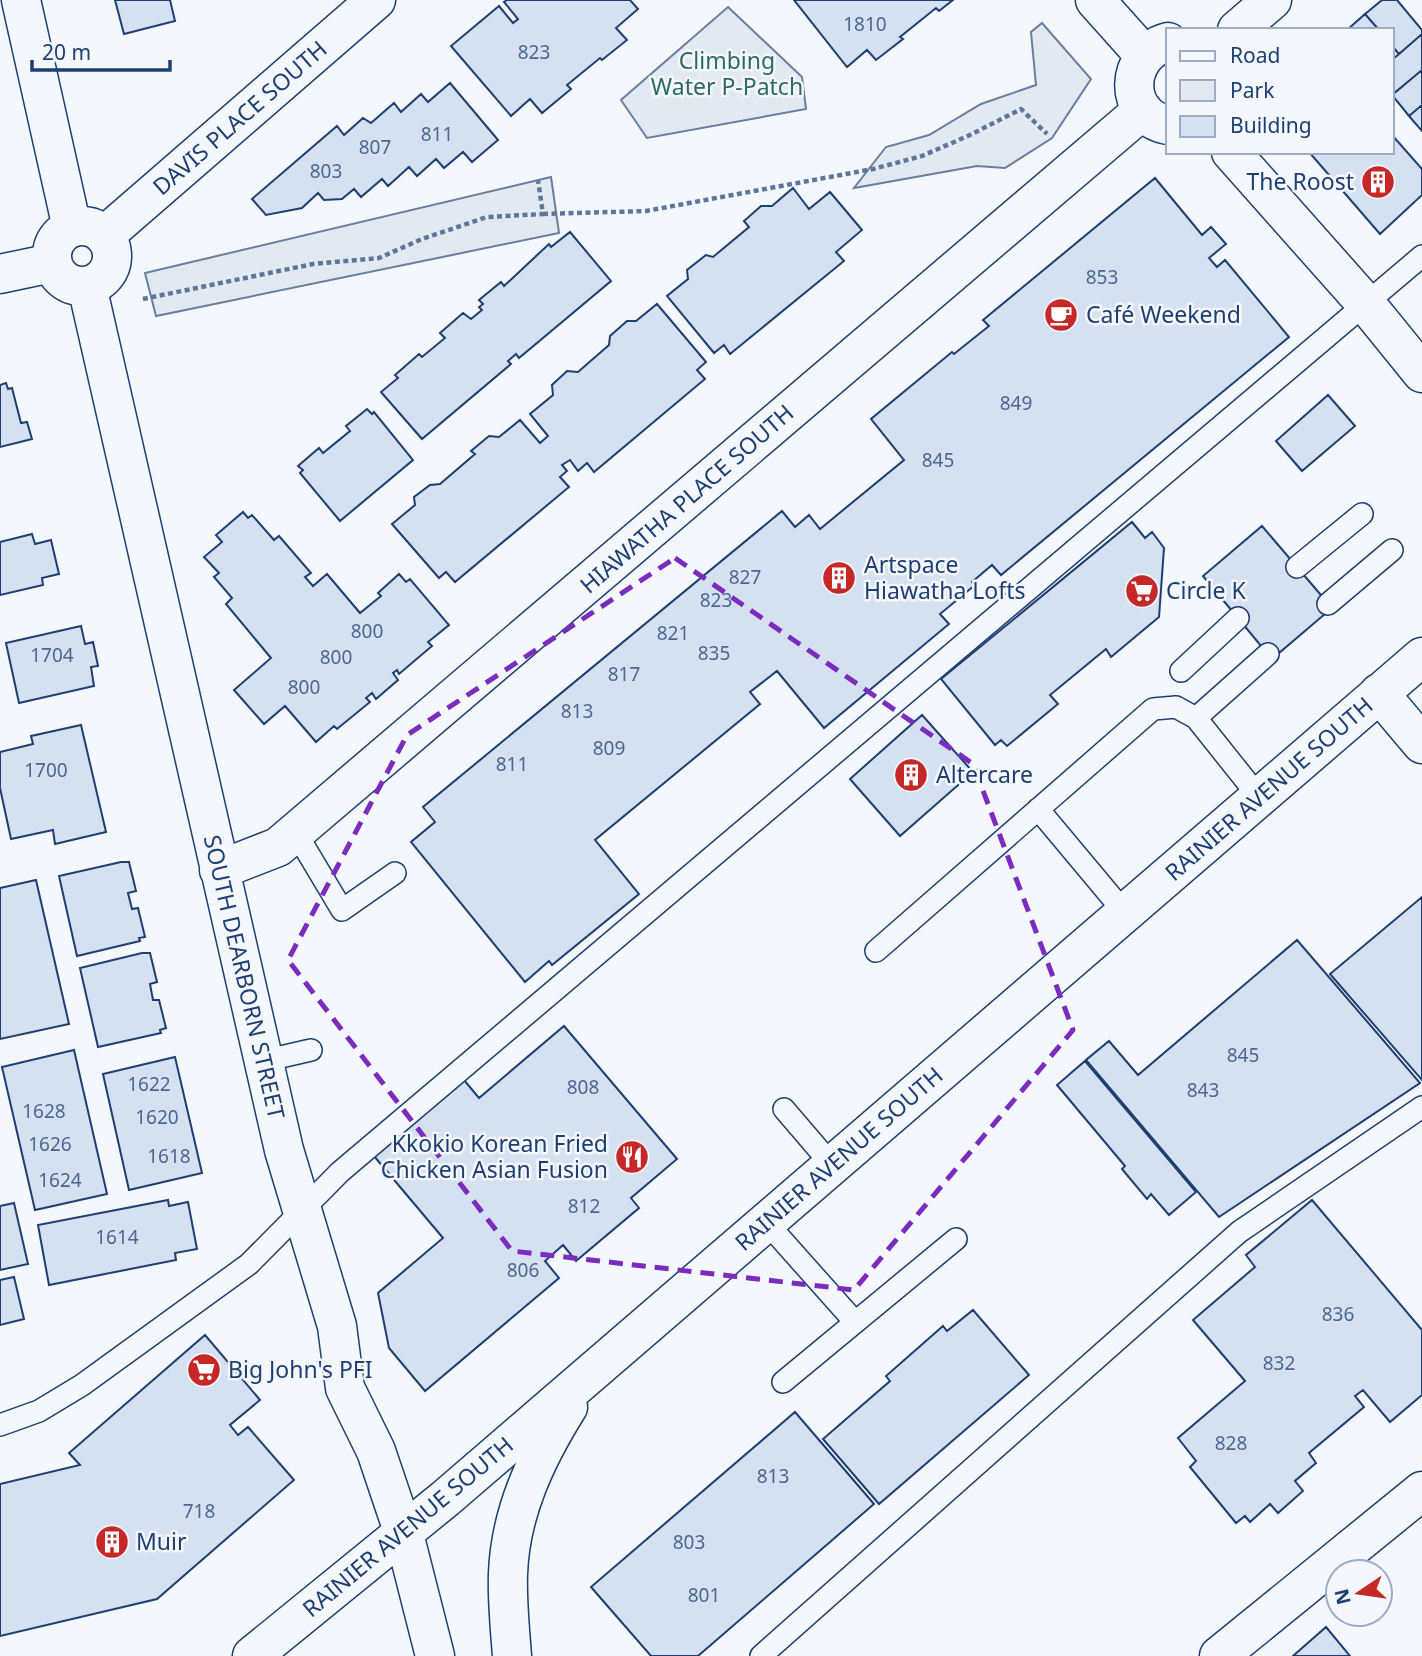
<svg xmlns="http://www.w3.org/2000/svg" width="1422" height="1656" font-family="'Noto Sans',sans-serif">
<rect width="100%" height="100%" fill="#f4f7fb"/>
<!-- green -->
<path fill="#e3e9f0" stroke="#687fa3" stroke-width="2" d="M728,7L802,77L806,109L647,138L621,100Z
M1042,23L1091,79L1052,138L1005,168L977,166L854,188L886,147L929,135L981,104L1036,85L1031,32Z
M551,177L559,233L156,316L145,273Z"/>
<!-- building -->
<path fill="#d5e0f0" stroke="#1d3f73" stroke-width="2" d="M115,0H170L175,21L124,34Z
M507,0H630L638,9L616,28L627,40L602,60L600,58L567,85L571,89L542,113L530,99L511,116L451,46L499,6L513,23L518,19L504,2Z
M794,0H953L939,11L936,8L900,37L903,39L876,60L867,50L847,67Z
M1382,0H1397L1422,30V34L1399,54L1392,46V30H1379L1365,14Z
M1365,14L1379,30H1347Z
M1422,34V70L1392,95V60Z
M1422,70V105L1409,116L1392,95Z
M450,83L498,140L472,162L463,152L444,168L436,159L417,176L409,167L388,186L382,179L361,197L354,189L342,199L324,200L318,193L302,208L266,215L252,199L337,126L344,135L363,118L371,123L394,103L401,112L421,94L428,102Z
M1422,105V131L1409,116Z
M1392,135L1422,169V195L1380,234L1309,152H1392Z
M1155,178L1202,235L1211,227L1226,244L1209,258L1217,267L1225,260L1289,337L1001,575L992,565L972,582L975,585L940,614L949,624L824,728L777,671L750,692L760,704L595,840L639,894L552,965L549,961L525,982L411,842L435,822L423,807L782,511L795,527L809,515L820,529L904,460L871,419L952,352L954,354L989,326L983,320Z
M793,188L809,209L830,192L862,230L836,252L844,261L730,354L724,345L714,353L667,296L688,279L687,270L706,255L713,257L749,227L744,221L761,206H772Z
M570,232L611,281L519,358L516,354L508,361L511,364L422,439L381,392L398,378L395,375L419,354L422,357L445,338L440,333L463,313L471,319L482,310L479,307L483,304L479,300L501,282L504,286L549,244L551,247Z
M657,304L706,362L697,370L705,379L594,472L587,463L578,471L570,460L562,465L567,471L560,477L569,487L455,582L446,572L439,578L392,524L415,505L414,497L430,485L440,484L475,454L471,451L489,436L499,437L520,420L540,443L548,436L530,414L553,395L552,385L567,371L578,372L609,345L610,336L627,321H636Z
M6,383L8,389L12,388L21,423L27,422L32,439L0,447V385Z
M1328,395L1355,426L1302,471L1276,441Z
M367,409L372,414L374,412L413,460L340,521L300,473L303,470L298,466L319,448L323,453L350,431L346,426Z
M243,512L248,518L252,515L274,540L279,536L311,573L305,577L313,586L327,574L360,613L381,596L378,593L399,574L406,582L410,579L449,625L428,642L432,646L399,674L397,670L393,673L398,680L376,699L372,693L366,698L370,702L337,729L334,726L316,742L285,706L264,724L234,690L271,658L226,604L232,598L214,577L219,573L204,557L222,542L216,535Z
M1132,522L1145,538L1152,532L1164,548L1159,617L1111,657L1106,649L1050,695L1058,704L1007,746L1001,740L995,745L941,679Z
M1262,526L1332,608L1272,659L1203,576Z
M32,534L35,544L51,540L59,574L42,578L43,585L0,595V542Z
M81,626L85,644L93,642L98,666L91,667L94,686L19,703L6,643Z
M922,715L973,772L900,836L850,779Z
M81,725L106,832L55,844L53,830L11,839L0,788V752L33,744L31,736Z
M121,862H129L136,891L128,893L132,909L138,908L145,937L139,938L140,941L77,956L59,876Z
M36,880L69,1024L0,1039V888Z
M1422,897V1080L1330,974Z
M1297,940L1420,1083L1219,1217L1086,1060L1109,1041L1138,1075Z
M142,953H150L157,982L150,984L153,1000H159L166,1028L160,1030L161,1033L98,1047L80,968Z
M564,1026L677,1159L631,1198L639,1208L576,1261L563,1245L545,1261L559,1278L425,1391L389,1348L378,1293L443,1238L374,1156L464,1080L479,1098Z
M74,1050L107,1194L35,1210L2,1067Z
M175,1057L202,1173L129,1190L103,1074Z
M1085,1061L1196,1192L1169,1215L1151,1194L1147,1199L1122,1169L1125,1166L1057,1085Z
M168,1200L169,1206L188,1202L197,1249L175,1253L176,1260L49,1285L38,1225Z
M1312,1200L1422,1330V1395L1390,1422L1363,1390L1355,1396L1364,1407L1309,1453L1316,1463L1295,1481L1303,1491L1278,1513L1270,1504L1250,1522L1245,1516L1236,1523L1190,1467L1196,1461L1178,1438L1245,1381L1193,1320L1255,1267L1246,1255Z
M14,1203L28,1264L0,1270V1206Z
M14,1277L24,1319L0,1325V1280Z
M973,1310L1029,1375L879,1504L823,1439L890,1381L886,1376L943,1326L947,1331Z
M205,1335L260,1400L230,1425L238,1435L248,1427L294,1480L157,1599L0,1636V1484L80,1465L69,1453Z
M795,1412L874,1504L698,1656H651L591,1587Z
M1326,1627L1350,1656H1293Z"/>
<g fill="none" stroke-linecap="round" stroke-linejoin="round">
<!-- lane casing -->
<g stroke="#1d3f73" stroke-width="24">
<path id="lane" d="M1297,567L1362,514
M1328,604L1392,550
M1181,671L1238,618
M1196,718L1268,654
M1038,809L1125,913
M296,833L342,910L395,873
M876,951L1153,709L1176,707L1196,718L1259,797
M263,1061L311,1050
M784,1109L832,1165
M766,1222L855,1322
M783,1382L956,1239
M0,1425L39,1411L82,1385L249,1264L340,1172L1422,256
M761,1656L1239,1232L1422,1107"/>
</g>
<!-- street casing -->
<g stroke="#1d3f73" stroke-width="41">
<path id="street" d="M21,0L72,228
M1095,0L1137,47L1147,53
M1237,30L1272,0
M1168,42C1124,54 1122,116 1168,125
M1231,152L1366,304L1422,373
M52 256a30 30 0 1 1 60 0a30 30 0 1 1-60 0Z
M104,236L376,0
M0,274L52,263
M87,286L284,1150L337,1326L345,1388L376,1451L404,1534
M1379,693L1422,744
M219,870L278,847L1143,110
M1219,1656L1422,1491"/>
</g>
<!-- primary casing -->
<g stroke="#1d3f73" stroke-width="41">
<path id="primary" d="M404,1534L435,1656
M252,1656L446,1498L1422,657
M512,1656C510,1629 507,1601 508,1574C510,1513 536,1458 568,1407"/>
</g>
<!-- path -->
<path stroke="#5e769c" stroke-width="4.5" stroke-dasharray="5 3.5" stroke-linecap="butt" d="M543,214L646,211L873,169L922,156L970,135L1021,109L1047,134
M143,299L313,264L379,258L422,239L487,217L543,214L538,180"/>
<!-- lane -->
<use href="#lane" stroke="#f4f7fb" stroke-width="21"/>
<!-- street -->
<use href="#street" stroke="#f4f7fb" stroke-width="38"/>
<!-- primary -->
<use href="#primary" stroke="#f4f7fb" stroke-width="38"/>
</g>
<!-- marked area -->
<path fill="none" stroke="#7b2cbf" stroke-width="5" stroke-dasharray="14 9" stroke-linejoin="round" d="M675,558L973,764L1073,1030L854,1290L512,1251L288,960L407,735Z"/>
<!-- icons -->
<defs>
<g id="building-disc" transform="scale(1.75)"><circle r="9.5" fill="#c62828" stroke="#f4f7fb"/><path d="M-4-6H4V6H1V3H-1V6H-4ZM-2.5-4.3h1.7v1.8h-1.7ZM.8-4.3h1.7v1.8H.8ZM-2.5-1h1.7V.8h-1.7ZM.8-1h1.7V.8H.8Z" fill="#fff"/></g>
<g id="cafe-disc" transform="scale(1.75)"><circle r="9.5" fill="#c62828" stroke="#f4f7fb"/><path d="M-5.5-4.5H6V0H3Q3 3.5 0 3.5H-2.5Q-5.5 3.5-5.5 0ZM3-3.2v2h1.7v-2ZM-6 4.5H4V6H-6Z" fill="#fff"/></g>
<g id="supermarket-disc" transform="scale(1.75)"><circle r="9.5" fill="#c62828" stroke="#f4f7fb"/><path d="M-6-5.5h2.5l.6 2H6L4.5 2H-2.5L-4.4-4H-6ZM-1.5 3.2a1.3 1.3 0 1 0 .1 0ZM3 3.2a1.3 1.3 0 1 0 .1 0Z" fill="#fff"/></g>
<g id="restaurant-disc" transform="scale(1.75)"><circle r="9.5" fill="#c62828" stroke="#f4f7fb"/><path d="M-5-6h1v4h1v-4h1v4h1v-4h1v5L-1.5 .5V6h-2V.5L-5-1ZM5-6V6H3V1.5H1.5Q1.5-4 5-6Z" fill="#fff"/></g>
</defs>
<g fill-rule="evenodd">
<use href="#building-disc" x="1378" y="182"/>
<use href="#cafe-disc" x="1061" y="315"/>
<use href="#building-disc" x="839" y="578"/>
<use href="#supermarket-disc" x="1142" y="591"/>
<use href="#building-disc" x="911" y="775"/>
<use href="#restaurant-disc" x="632" y="1157"/>
<use href="#supermarket-disc" x="204" y="1370"/>
<use href="#building-disc" x="112" y="1542"/>
</g>
<g text-anchor="middle" stroke-width="5" stroke-linejoin="round" paint-order="stroke">
<!-- number labels -->
<g font-size="19" fill="#4b6792">
<text x="865" y="31">1810</text>
<text x="534" y="59">823</text>
<text x="437" y="141">811</text>
<text x="375" y="154">807</text>
<text x="326" y="178">803</text>
<text x="1102" y="284">853</text>
<text x="1016" y="410">849</text>
<text x="938" y="467">845</text>
<text x="745" y="584">827</text>
<text x="716" y="607">823</text>
<text x="367" y="638">800</text>
<text x="673" y="640">821</text>
<text x="714" y="660">835</text>
<text x="52" y="662">1704</text>
<text x="336" y="664">800</text>
<text x="624" y="681">817</text>
<text x="304" y="694">800</text>
<text x="577" y="718">813</text>
<text x="609" y="755">809</text>
<text x="512" y="771">811</text>
<text x="46" y="777">1700</text>
<text x="1243" y="1062">845</text>
<text x="149" y="1091">1622</text>
<text x="583" y="1094">808</text>
<text x="1203" y="1097">843</text>
<text x="44" y="1118">1628</text>
<text x="157" y="1124">1620</text>
<text x="50" y="1151">1626</text>
<text x="169" y="1163">1618</text>
<text x="60" y="1187">1624</text>
<text x="584" y="1213">812</text>
<text x="117" y="1244">1614</text>
<text x="523" y="1277">806</text>
<text x="1338" y="1321">836</text>
<text x="1279" y="1370">832</text>
<text x="1231" y="1450">828</text>
<text x="773" y="1483">813</text>
<text x="199" y="1518">718</text>
<text x="689" y="1549">803</text>
<text x="704" y="1602">801</text>
</g>
<!-- park labels -->
<g font-size="23" fill="#2c6c60" stroke="#f4f7fb">
<text x="727" y="69">Climbing<tspan x="727" dy="26">Water P-Patch</tspan></text>
</g>
<!-- street labels -->
<g font-size="23" fill="#1d3f73" stroke="#f4f7fb">
<text transform="translate(240 118) rotate(-41)" y="8">DAVIS PLACE SOUTH</text>
<text transform="translate(687 499) rotate(-41)" y="8">HIAWATHA PLACE SOUTH</text>
<text transform="translate(1269 789) rotate(-41)" y="8">RAINIER AVENUE SOUTH</text>
<text transform="translate(244 977) rotate(77)" y="8">SOUTH DEARBORN STREET</text>
<text transform="translate(839 1159) rotate(-41)" y="8">RAINIER AVENUE SOUTH</text>
<text transform="translate(408 1527) rotate(-40)" y="8">RAINIER AVENUE SOUTH</text>
</g>
<!-- poi labels -->
<g font-size="23" fill="#1d3f73" stroke="#f4f7fb" text-anchor="start">
<text x="1354" y="190" text-anchor="end">The Roost</text>
<text x="1086" y="323">Café Weekend</text>
<text x="864" y="573">Artspace<tspan x="864" dy="26">Hiawatha Lofts</tspan></text>
<text x="1166" y="599">Circle K</text>
<text x="936" y="783">Altercare</text>
<text x="608" y="1152" text-anchor="end">Kkokio Korean Fried<tspan x="608" dy="26">Chicken Asian Fusion</tspan></text>
<text x="228" y="1378">Big John's PFI</text>
<text x="136" y="1550">Muir</text>
</g>
</g>
<!-- legend -->
<rect x="1166" y="28" width="228" height="126" fill="#f4f7fb" stroke="#9eadc5" stroke-width="2"/>
<rect x="1180" y="51" width="35" height="10" fill="#f4f7fb" stroke="#9eadc5" stroke-width="2"/>
<text x="1230" y="63" font-size="21" fill="#1d3f73">Road</text>
<rect x="1180" y="80" width="35" height="21" fill="#e3e9f0" stroke="#9eadc5" stroke-width="2"/>
<text x="1230" y="98" font-size="21" fill="#1d3f73">Park</text>
<rect x="1180" y="116" width="35" height="21" fill="#d5e0f0" stroke="#9eadc5" stroke-width="2"/>
<text x="1230" y="133" font-size="21" fill="#1d3f73">Building</text>
<!-- north arrow -->
<g transform="translate(1359 1593) rotate(257)"><circle r="33" fill="#f4f7fb" stroke="#9eadc5" stroke-width="2"/>
<path d="M0-5L12 26L0 18L-12 26Z" fill="#c62828"/>
<text y="-10" font-size="19" font-weight="bold" text-anchor="middle" fill="#1d3f73">N</text>
</g>
<!-- scale -->
<path d="M32 60v10h138v-10" fill="none" stroke="#1d3f73" stroke-width="3.5"/>
<text x="42" y="60" font-size="21" fill="#1d3f73" stroke="#f4f7fb" stroke-width="5" paint-order="stroke">20 m</text>
</svg>
